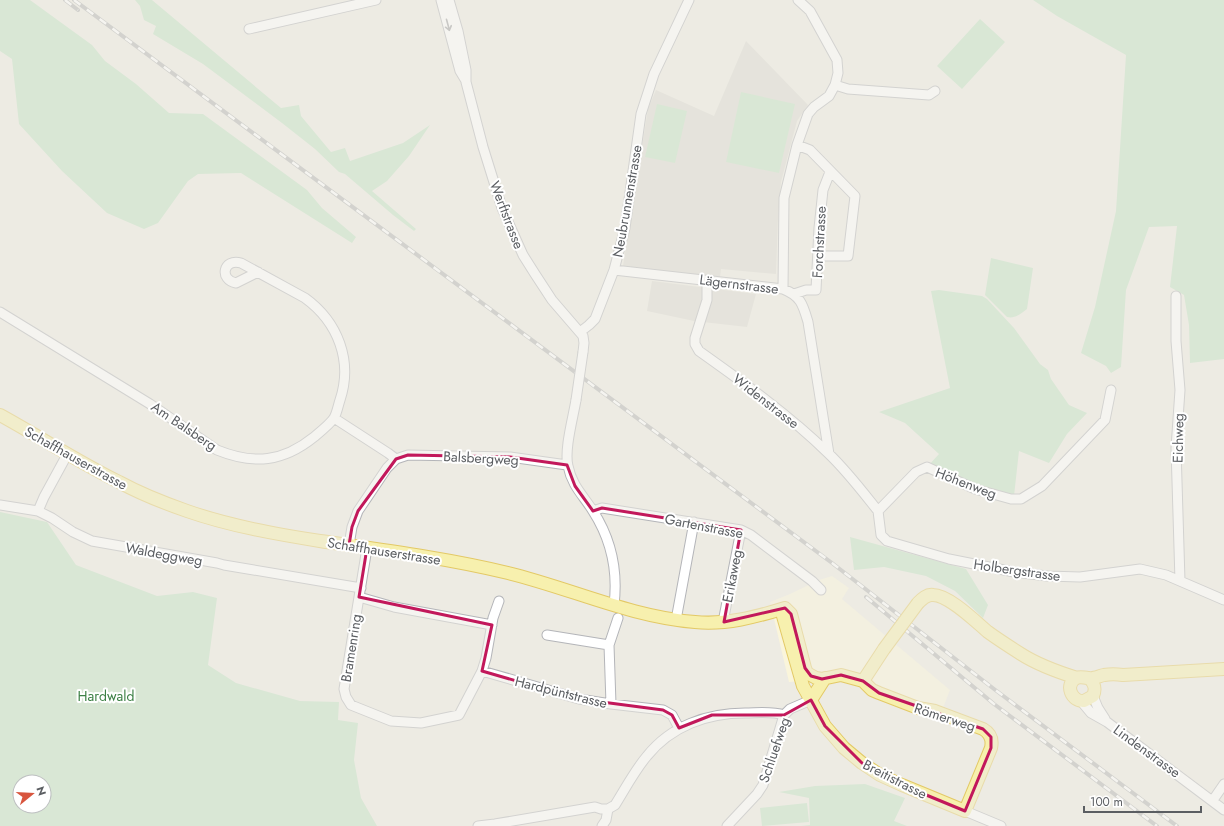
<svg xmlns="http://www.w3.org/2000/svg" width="1224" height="826" font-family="Jost,sans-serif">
<rect width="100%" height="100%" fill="#edebe3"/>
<!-- commercial -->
<path fill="#faf5db" d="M832,576L849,588L842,599L950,690L943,708L951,712L940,720L839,679L789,682L770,602L790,594L819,580Z"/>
<!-- education -->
<path fill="#dcdad2" d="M746,41L808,105L797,121L781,182L778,218L776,274L721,269L720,277L623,266L648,109L656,90L714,116Z
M652,281L756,294L747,327L694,321L647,311Z"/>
<!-- green -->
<path fill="#c2e2c4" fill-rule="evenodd" d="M0,0H30L92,45L105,61L136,84L169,113L203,114L307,190L322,208L356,237L352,243L241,173L198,174L188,181L158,223L144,229L107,213L62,171L19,124L12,59L0,51Z
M135,0H152L281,108L299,105L301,116L331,152L345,148L350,161L403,143L430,125L409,156L387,181L372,191L416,229L414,231L393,215L345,174L339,172L315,149L282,123L203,64L153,34L156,26L144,20L140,6Z
M1033,0H1224V359L1190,363L1189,325L1184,295L1170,287L1177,226L1149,227L1126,290L1121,367L1111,373L1106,366L1081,353L1095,307L1116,211L1126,55L1057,16Z
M980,19L1005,42L962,89L937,66Z
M741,92L795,104L779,173L726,162Z
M657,104L687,111L675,163L645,157Z
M991,258L1033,268L1027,309C1020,314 1015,319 1007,317L985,295Z
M939,290L982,296L987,299L1014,328L1040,364L1048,370L1051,379L1069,405L1087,413L1067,434L1049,463L1019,451L1014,496L927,467L939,454L905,423L879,412L950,388L931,291Z
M0,512L47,522L76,565L157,596L193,592L217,598L208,665L236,683L300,701L339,702L338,720L358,723L354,760L361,798L377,826H0ZM20,782H44V806H20Z
M850,537L966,569L988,605L983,618L955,591L926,576L884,567L854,570Z
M865,784L905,798L894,821L907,826H801L810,825L809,798L779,792L815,786Z
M807,803L809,822L762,826L760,808Z"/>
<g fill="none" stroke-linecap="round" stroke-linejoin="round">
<!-- minor casing -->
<g stroke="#b4b5b9" stroke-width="11">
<path id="minor" d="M441,0L460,71L466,81
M449,0L458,31L466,70V82L483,147L502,208L523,255L535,274L552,300L583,336L584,343L583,352
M249,29L376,0
M835,85L848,89L929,95L935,91
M797,145L810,150L855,196L848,256H819
M614,270L783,289C801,296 803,305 808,322L829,454
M707,281V300L695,338V344L699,351C744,383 789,415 828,453C847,471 862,491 878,511
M783,289L784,198L797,145L808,114L814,107L829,96L835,85L838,73L837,60L810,11L798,0
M794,294L806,290H816L819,228L823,190L830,172
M1176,296V341L1180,390L1176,448L1180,581
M0,312L150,404L217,450C254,465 283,462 314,437C320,432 330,424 334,418C337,413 338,406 340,400C353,361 338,322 305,298L241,263C223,258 219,280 236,283L258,272
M580,332L589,325L595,319L614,270L625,228L641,114L654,74L689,0
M576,400C573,418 564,450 568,466C572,486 583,495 593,511C611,539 618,572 614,605
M334,418L388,453L396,459
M0,505L38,511L52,518L73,532L92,541L217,563L224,565L361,588
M38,511L44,497L68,453
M593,511L602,508L741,530L751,535L812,581L821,590
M878,511L881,535L887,541L949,559L1014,572L1047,576L1080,577L1140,569L1166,575L1224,600
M878,511L916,472L927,467L975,489L1011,499H1021L1042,486L1105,420L1111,390
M349,545L352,527L358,511L387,468L396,459L408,455L510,457L567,465
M367,548L344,689L346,697L351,705L391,721L421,723L459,715L482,671L486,658L493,618L499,601
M359,597L394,607L492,625
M676,620L694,522
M723,622L741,530
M547,635L609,645
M482,671L579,699L611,704L663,710L672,715L679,728
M1093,696L1098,708L1105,719
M1081,701L1091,713L1107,722L1224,810
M611,704L609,645L618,618
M1213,800L1224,784
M965,811L1001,826
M478,826L495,824L595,807L601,809H608
M602,826L606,820L608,809L615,805C625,789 635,770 647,756C671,726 707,713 745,713C757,713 772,711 784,715
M727,826L757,794L763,785L784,715L790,709L811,700"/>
</g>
<!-- major casing -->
<g stroke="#e3c966" stroke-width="14">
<path id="major" d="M0,415C40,437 78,462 119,482C141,494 164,503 187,511C230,526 276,534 320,541C383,550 446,558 508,573C570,588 631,617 695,622C726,625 756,617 785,608
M918,603C922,599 927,594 933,595C949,595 976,622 988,632C999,640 1010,647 1021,654C1038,665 1058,672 1077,678
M785,608L791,614L805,668L807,673L816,678L822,679L841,675L863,681L872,690L879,693L918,708L935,711L983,729C990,733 993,739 991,748L965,811L902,785L880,775L862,763L844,748L825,726L803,686L783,616Z
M1089,678C1095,684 1096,689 1093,696L1084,701C1072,702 1064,685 1076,678C1081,676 1084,678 1089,678C1093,679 1099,676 1104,675C1110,674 1116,674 1123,675L1224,669
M863,681L884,649
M811,700L825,678"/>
</g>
<!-- minor -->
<use href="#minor" stroke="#fff" stroke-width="9"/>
<!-- major -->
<use href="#major" stroke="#f7f0ae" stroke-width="12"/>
<!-- rail casing -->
<g stroke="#b3b4b4" stroke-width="4">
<path id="rail" d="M65,0L78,10
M74,0L832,563L994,689L1177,826
M866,597L994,704L1157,826"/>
</g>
<!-- rail -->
<use href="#rail" stroke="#fff" stroke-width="2.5" stroke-dasharray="8" stroke-linecap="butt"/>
<!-- minor-bridge casing -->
<g stroke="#b4b5b9" stroke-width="11" stroke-linecap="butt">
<path id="minor-bridge" d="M576,400L583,352"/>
</g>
<!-- major-bridge casing -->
<g stroke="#e3c966" stroke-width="14" stroke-linecap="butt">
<path id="major-bridge" d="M884,649L918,603"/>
</g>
<!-- minor-bridge -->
<use href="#minor-bridge" stroke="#fff" stroke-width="9"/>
<!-- major-bridge -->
<use href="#major-bridge" stroke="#f7f0ae" stroke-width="12"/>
</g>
<!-- one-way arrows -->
<defs><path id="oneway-shaft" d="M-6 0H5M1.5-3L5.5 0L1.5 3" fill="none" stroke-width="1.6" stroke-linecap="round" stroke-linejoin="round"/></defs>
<use stroke="#9d9ea1" href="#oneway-shaft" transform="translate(448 25) rotate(75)"/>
<!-- marked area -->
<path d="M0 0H1224V826H0ZM408,455L510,457L567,465L575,486L593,511L602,508L741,530L724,622L785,608L791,614L805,668L811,676L822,679L841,675L863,681L879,693L983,729L991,737V748L965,811L902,785L862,763L825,726L811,700L784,715H712L679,728L672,715L663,710L579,699L482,671L492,625L359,597L367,548L349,545L352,527L358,511L396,459Z" fill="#edebe3" fill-opacity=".55" fill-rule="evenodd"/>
<path fill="none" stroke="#c2185b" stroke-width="3" stroke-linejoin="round" d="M408,455L510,457L567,465L575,486L593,511L602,508L741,530L724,622L785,608L791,614L805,668L811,676L822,679L841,675L863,681L879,693L983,729L991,737V748L965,811L902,785L862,763L825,726L811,700L784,715H712L679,728L672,715L663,710L579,699L482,671L492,625L359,597L367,548L349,545L352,527L358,511L396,459Z"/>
<g text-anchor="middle" stroke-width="4" stroke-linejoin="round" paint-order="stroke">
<!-- street labels -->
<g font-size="14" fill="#5b5e62" stroke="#fff">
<text transform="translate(627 201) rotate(-80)" y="5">Neubrunnenstrasse</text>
<text transform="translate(507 215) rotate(69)" y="5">Werftstrasse</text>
<text transform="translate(819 242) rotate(-87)" y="5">Forchstrasse</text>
<text transform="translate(739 284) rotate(7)" y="5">Lägernstrasse</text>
<text transform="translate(766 401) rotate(38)" y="5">Widenstrasse</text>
<text transform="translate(184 426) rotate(34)" y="5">Am Balsberg</text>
<text transform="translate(1178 438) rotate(-89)" y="5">Eichweg</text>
<text transform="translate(76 458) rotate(29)" y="5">Schaffhauserstrasse</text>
<text transform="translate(481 458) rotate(3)" y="5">Balsbergweg</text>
<text transform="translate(966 483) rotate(21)" y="5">Höhenweg</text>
<text transform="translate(704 526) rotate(11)" y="5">Gartenstrasse</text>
<text transform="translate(384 551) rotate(9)" y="5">Schaffhauserstrasse</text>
<text transform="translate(164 554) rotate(10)" y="5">Waldeggweg</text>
<text transform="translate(1017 570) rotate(8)" y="5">Holbergstrasse</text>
<text transform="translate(732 576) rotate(-79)" y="5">Erikaweg</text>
<text transform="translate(351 648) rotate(-81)" y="5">Bramenring</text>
<text transform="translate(561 692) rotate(14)" y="5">Hardpüntstrasse</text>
<text transform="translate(945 717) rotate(18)" y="5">Römerweg</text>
<text transform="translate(774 750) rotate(-71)" y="5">Schluefweg</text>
<text transform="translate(1147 751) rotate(36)" y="5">Lindenstrasse</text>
<text transform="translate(895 779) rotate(27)" y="5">Breitistrasse</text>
</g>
<!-- park labels -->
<g font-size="14" fill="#3d8045" stroke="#fff">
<text x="106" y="701">Hardwald</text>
</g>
</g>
<!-- north arrow -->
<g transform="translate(32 794) rotate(72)"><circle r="19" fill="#ffffff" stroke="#bdbfc0"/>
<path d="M0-3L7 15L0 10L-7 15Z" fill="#d8553e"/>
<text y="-6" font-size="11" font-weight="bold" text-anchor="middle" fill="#5b5e62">N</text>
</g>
<!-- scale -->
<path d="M1084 806v6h117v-6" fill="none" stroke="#5b5e62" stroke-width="2"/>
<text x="1090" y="806" font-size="12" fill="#5b5e62" stroke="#ffffff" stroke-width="3" paint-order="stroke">100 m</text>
</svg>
